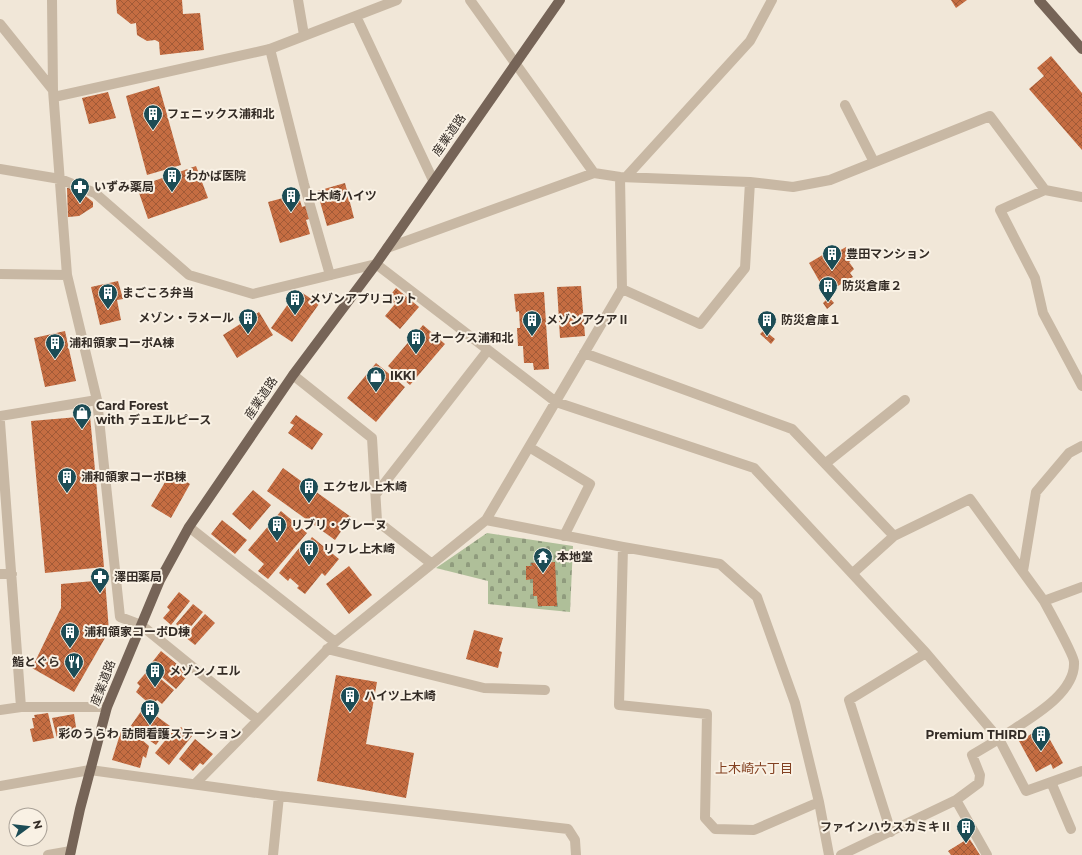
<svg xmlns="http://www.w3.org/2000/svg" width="1082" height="855" font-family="Montserrat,'Noto Sans JP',sans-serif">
<defs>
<pattern id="cemetery-stones" width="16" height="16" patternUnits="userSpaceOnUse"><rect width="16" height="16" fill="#afbf99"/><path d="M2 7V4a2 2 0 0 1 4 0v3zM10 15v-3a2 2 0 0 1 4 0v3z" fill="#8f9b7d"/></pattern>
<pattern id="building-cross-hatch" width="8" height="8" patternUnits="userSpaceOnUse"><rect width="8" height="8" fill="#c56d42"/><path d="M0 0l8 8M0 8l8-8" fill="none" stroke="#a15a37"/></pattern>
</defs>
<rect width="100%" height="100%" fill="#f1e7d8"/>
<!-- cemetery -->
<path fill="url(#cemetery-stones)" d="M487,533L573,546L570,612L488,604V581L436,568Z"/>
<!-- building -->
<path fill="url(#building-cross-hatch)" d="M116,0H182L183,14L200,13L204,50L160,55L159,42L155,40L147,41L137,35L136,23L131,24L117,13Z
M951,0H967L956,8Z
M1051,56L1082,93V150L1029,89L1044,76L1037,68Z
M159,86L181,165L147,175L126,96Z
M108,92L116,118L89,124L82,98Z
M196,166L208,198L148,219L137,187Z
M345,183L354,218L327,226L317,191Z
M67,188L77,189L93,202V207L79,216L68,217Z
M298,194L302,207L308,205L312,218L306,220L310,234L280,243L268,202Z
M836,247L839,251L846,247L854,259L849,262L854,269L850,273L853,277L826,293L809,263Z
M118,281L123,299L117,300L121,320L100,325L91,287Z
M581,286L585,336L560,338L557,287Z
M396,288L419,307L400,329L385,316L395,304L388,298Z
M298,290L319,304L292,342L271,328Z
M544,292L549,369L534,370L533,363H524L523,346H518L517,328H520L519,311L516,312L514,294Z
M829,297L834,303L827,309L823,303Z
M259,312L273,335L237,358L223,335Z
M423,325L445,344L410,385L388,366Z
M764,330L775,339L771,344L760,334Z
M65,331L76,381L45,387L34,338Z
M376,363L405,387L376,422L347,398Z
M296,415L323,434L312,450L288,433L294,425L290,423Z
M90,416L104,567L45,573L31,421Z
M283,468L351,517L335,540L267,491Z
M171,472L190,484L171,518L151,506Z
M253,490L271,505L250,530L232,514Z
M281,511L307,533L268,579L258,571L264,564L248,550Z
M222,520L247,540L235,554L211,534Z
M312,537L339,559L325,576L322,573L305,594L297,588L299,586L290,578L288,581L279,573L304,542L307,544Z
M555,562L557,606H538L537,596H533V579L526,580V566H532L531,563Z
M349,566L372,595L349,614L326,584Z
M105,580L109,631L74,692L32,668L61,608V584Z
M179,592L190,601L171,625L163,618L170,610L167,607Z
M193,604L203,612L183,636L177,631L180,627L176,624Z
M205,614L215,623L195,645L185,637Z
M474,630L503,638L499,651L502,652L498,668L466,659Z
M161,651L189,674L176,689L149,666Z
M149,669L174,690L162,704L157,700L152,706L136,692L140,686L137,683Z
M336,675L377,682L366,744L414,753L406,798L317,781Z
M144,707L170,726L156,745L130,727Z
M48,713L54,738L33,742L30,729L34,728L32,718H35L34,715Z
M74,714L77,734L57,738L52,718Z
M181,727L192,736L169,765L155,753L172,732L175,734Z
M1040,729L1045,740L1049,738L1063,763L1053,769L1051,764L1036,772L1019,741Z
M121,731L134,733L149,746L146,758L143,756L140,768L112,760Z
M195,739L213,754L203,765L200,763L193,771L179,759Z
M969,838L980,855H951L948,851Z"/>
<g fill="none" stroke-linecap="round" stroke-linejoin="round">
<!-- service -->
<path stroke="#c8b8a4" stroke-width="10" d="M298,0L304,35
M270,49L304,184L330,275"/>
<!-- minor -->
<path stroke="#c8b8a4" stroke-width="10" d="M52,0L53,90L67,275L97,400L120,617L141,625L258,720
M470,0L594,173
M356,16L433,180
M0,24L53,90
M54,97L270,49L397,0
M845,105L874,162
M0,169L60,179L95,193L189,275L253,294L376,264L556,402L754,468L926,653L999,739L972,755L980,775L979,783L956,800L841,855
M626,177L750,41L772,0
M1045,190L1000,210L1035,278L1043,313L1082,386
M387,248L594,173L620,177L750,182L793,187L830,180L990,116L1045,190L1082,197
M0,274L67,275
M622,289L700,324L745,268L750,182
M584,353L792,429L894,536
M293,375L372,438L377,521L432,564
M0,416L97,400
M0,422L21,707
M529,447L590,484L564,536
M826,463L905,400
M376,494L488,350
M486,520L623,547L720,564L757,597L795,703L819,802L829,855
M189,527L335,642
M623,547L619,705L707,714L705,818L715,829L754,830L819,802
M1023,571L1036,492L1069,453L1082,446
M853,573L894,536L970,499L1044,601
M0,574H12
M1082,587L1044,601C1049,611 1074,655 1074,662C1076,696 1023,722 999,739L1026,791L1082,771
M327,649L484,688L545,690
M0,710L21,707H107
M1051,782L1071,829
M195,784L335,642L486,520L622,289L620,177
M0,786L90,770L279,796L568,829L575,840L576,855
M956,800L987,855
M891,832L849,700L926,653
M48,855L71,851
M273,855L279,796"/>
<!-- primary -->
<path stroke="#766457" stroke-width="10" d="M1039,0L1082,49
M70,855L80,809L107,707L160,580L189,527L293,375L376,264L560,0"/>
</g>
<!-- icons -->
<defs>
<g id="building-pin" transform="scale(1)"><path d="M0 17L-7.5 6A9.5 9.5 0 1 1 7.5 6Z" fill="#1c4c55" stroke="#f9f1e4"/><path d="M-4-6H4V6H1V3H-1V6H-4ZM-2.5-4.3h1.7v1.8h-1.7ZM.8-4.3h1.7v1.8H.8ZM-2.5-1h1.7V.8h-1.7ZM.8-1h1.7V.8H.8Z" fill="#fff"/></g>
<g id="pharmacy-pin" transform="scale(1)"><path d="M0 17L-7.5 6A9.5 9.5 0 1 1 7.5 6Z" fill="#1c4c55" stroke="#f9f1e4"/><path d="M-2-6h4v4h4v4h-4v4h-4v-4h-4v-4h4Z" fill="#fff"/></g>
<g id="shop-pin" transform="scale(1)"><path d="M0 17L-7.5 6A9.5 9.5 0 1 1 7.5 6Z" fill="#1c4c55" stroke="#f9f1e4"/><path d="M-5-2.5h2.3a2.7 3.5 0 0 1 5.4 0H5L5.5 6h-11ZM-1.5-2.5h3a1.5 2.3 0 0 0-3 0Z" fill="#fff"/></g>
<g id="temple-pin" transform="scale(1)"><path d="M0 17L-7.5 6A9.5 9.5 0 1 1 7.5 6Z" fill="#1c4c55" stroke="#f9f1e4"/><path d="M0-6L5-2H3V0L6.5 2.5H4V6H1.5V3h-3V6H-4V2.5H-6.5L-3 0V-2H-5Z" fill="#fff"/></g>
<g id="restaurant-pin" transform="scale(1)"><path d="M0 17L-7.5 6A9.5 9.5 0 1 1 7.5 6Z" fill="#1c4c55" stroke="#f9f1e4"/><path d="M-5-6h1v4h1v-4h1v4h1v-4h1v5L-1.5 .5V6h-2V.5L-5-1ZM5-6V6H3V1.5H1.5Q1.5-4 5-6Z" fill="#fff"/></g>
</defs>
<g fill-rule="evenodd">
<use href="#building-pin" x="153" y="114"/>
<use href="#building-pin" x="172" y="176"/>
<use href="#pharmacy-pin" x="80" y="187"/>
<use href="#building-pin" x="291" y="196"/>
<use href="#building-pin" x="832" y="254"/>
<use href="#building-pin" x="828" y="286"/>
<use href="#building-pin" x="108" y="293"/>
<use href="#building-pin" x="295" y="299"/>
<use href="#building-pin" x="248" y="318"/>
<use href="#building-pin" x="532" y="320"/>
<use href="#building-pin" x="767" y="320"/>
<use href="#building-pin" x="416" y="338"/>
<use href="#building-pin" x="55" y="343"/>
<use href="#shop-pin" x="376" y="376"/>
<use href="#shop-pin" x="82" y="413"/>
<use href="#building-pin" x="67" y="477"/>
<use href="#building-pin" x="309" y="487"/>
<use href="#building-pin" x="277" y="525"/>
<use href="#building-pin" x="309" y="549"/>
<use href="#temple-pin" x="543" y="557"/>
<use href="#pharmacy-pin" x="100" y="577"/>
<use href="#building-pin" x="70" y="632"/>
<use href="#restaurant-pin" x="74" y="662"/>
<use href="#building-pin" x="155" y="671"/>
<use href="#building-pin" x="350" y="696"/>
<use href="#building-pin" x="150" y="709"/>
<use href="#building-pin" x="1041" y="735"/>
<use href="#building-pin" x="966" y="827"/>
</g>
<g text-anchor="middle" stroke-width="4" stroke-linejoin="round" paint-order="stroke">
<!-- poi labels -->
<g font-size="12" font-weight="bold" fill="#342c26" stroke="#f9f1e4" text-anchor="start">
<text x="167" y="118">フェニックス浦和北</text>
<text x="186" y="180">わかば医院</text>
<text x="94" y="191">いずみ薬局</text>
<text x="305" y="200">上木崎ハイツ</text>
<text x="846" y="258">豊田マンション</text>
<text x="842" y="290">防災倉庫２</text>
<text x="122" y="297">まごころ弁当</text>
<text x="309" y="303">メゾンアプリコット</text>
<text x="234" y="322" text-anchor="end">メゾン・ラメール</text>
<text x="546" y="324">メゾンアクアⅡ</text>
<text x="781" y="324">防災倉庫１</text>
<text x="430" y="342">オークス浦和北</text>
<text x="69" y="347">浦和領家コーポA棟</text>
<text x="390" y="380">IKKI</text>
<text x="96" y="410">Card Forest<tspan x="96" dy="14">with デュエルピース</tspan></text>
<text x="81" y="481">浦和領家コーポB棟</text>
<text x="323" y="491">エクセル上木崎</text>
<text x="291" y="529">リブリ・グレーヌ</text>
<text x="323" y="553">リフレ上木崎</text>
<text x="557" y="561">本地堂</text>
<text x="114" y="581">澤田薬局</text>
<text x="84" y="636">浦和領家コーポD棟</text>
<text x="60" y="666" text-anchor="end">鮨とぐら</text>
<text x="169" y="675">メゾンノエル</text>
<text x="364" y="700">ハイツ上木崎</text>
<text x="150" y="738" text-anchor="middle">彩のうらわ 訪問看護ステーション</text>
<text x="1027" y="739" text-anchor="end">Premium THIRD</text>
<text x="952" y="831" text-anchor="end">ファインハウスカミキⅡ</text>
</g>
<!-- street labels -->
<g font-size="12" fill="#342c26" stroke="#f9f1e4">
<text transform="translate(449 135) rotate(-55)" y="4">産業道路</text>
<text transform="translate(261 398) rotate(-56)" y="4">産業道路</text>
<text transform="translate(103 683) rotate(-69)" y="4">産業道路</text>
</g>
<!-- neighbourhood labels -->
<g font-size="13" fill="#824020" stroke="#f9f1e4">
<text x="754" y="773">上木崎六丁目</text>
</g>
</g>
<!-- north arrow -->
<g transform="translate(28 827) rotate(75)"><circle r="19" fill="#f9f1e4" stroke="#aaa298"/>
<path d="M0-3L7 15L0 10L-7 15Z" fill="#1c4c55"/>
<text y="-6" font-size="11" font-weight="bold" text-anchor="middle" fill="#342c26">N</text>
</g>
</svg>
